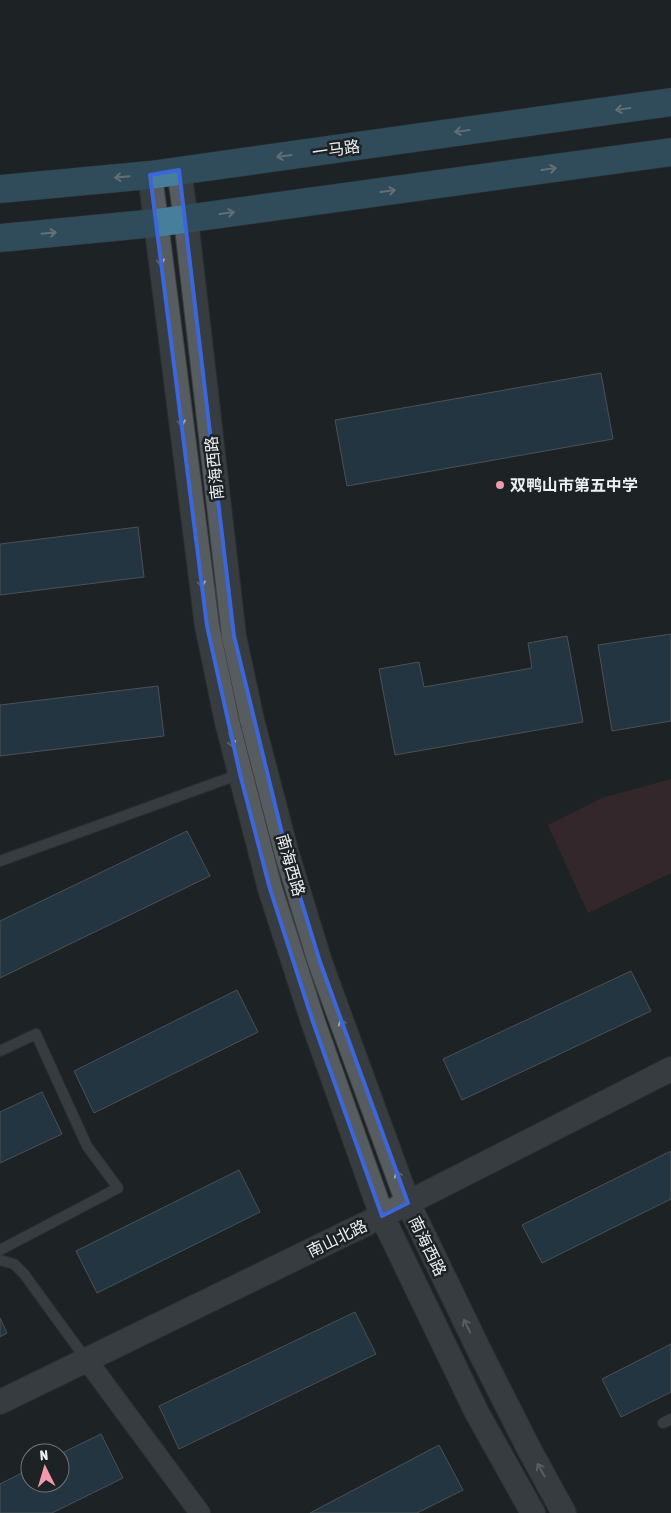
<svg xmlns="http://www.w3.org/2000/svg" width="671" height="1513" font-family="'Asap Condensed','Noto Sans SC',sans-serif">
<rect width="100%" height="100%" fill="#1d2225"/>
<!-- green -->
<path fill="#4e2e35" d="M671,779V873L588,913L548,825L602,798Z"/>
<!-- building -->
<path fill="#284d63" stroke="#82888c" d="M601,373L613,439L347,486L335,420Z
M138,527L144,577L0,595V544Z
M671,634V721L612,731L598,645Z
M567,636L583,722L395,755L379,669L419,662L424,687L532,668L528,643Z
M158,686L164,736L0,756V705Z
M187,831L210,876L0,978V921Z
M631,971L651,1011L462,1100L443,1059Z
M237,990L258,1032L94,1113L74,1071Z
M42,1092L62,1134L0,1163V1112Z
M671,1151V1199L542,1263L522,1225Z
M239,1170L260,1212L97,1293L76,1251Z
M355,1312L376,1354L179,1449L159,1406Z
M0,1318L7,1333L0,1337Z
M671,1344V1392L621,1417L602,1379Z
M101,1434L123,1478L52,1513H0V1484L30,1469V1483H60V1454Z
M439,1445L463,1490L417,1513H310Z"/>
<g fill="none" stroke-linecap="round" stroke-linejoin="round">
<!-- service casing -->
<g stroke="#393e41" stroke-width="12">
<path id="service" d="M0,861L240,774
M0,1051L36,1034L87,1146L118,1188L0,1250
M0,1260L14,1264L24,1274L86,1359
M663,1423L671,1419"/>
</g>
<!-- minor casing -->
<g stroke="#393e41" stroke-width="22">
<path id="minor" d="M86,1359L200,1513"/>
</g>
<!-- tertiary casing -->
<g stroke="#393e41" stroke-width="26">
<path id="tertiary" d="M179,170L186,219L234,636L252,720L287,854L320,962L408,1203L480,1352L529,1449L564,1513
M150,175L207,626L227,722L270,889L313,1022L382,1216L477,1413L533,1513
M0,1402L382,1216L671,1069"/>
</g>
<!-- primary casing -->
<g stroke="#393e41" stroke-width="29">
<path id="primary" d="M0,189L150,175L671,102
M0,238L156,223L671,152"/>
</g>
<!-- service -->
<use href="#service" stroke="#565c5f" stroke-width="10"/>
<!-- minor -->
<use href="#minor" stroke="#565c5f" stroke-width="20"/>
<!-- tertiary -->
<use href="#tertiary" stroke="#565c5f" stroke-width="24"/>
<!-- primary -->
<use href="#primary" stroke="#477e9c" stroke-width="28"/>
</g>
<!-- one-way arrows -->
<defs><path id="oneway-shaft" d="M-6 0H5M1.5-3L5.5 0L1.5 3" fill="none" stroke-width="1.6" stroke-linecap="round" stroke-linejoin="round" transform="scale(1.25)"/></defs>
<g stroke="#bacdd8">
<use href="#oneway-shaft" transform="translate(623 109) rotate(172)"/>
<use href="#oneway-shaft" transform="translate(462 131) rotate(172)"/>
<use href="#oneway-shaft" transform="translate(284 156) rotate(172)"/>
<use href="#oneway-shaft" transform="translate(549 169) rotate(-8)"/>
<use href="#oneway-shaft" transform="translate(122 177) rotate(175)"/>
<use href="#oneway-shaft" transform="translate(388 191) rotate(-8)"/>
<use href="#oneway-shaft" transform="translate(227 213) rotate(-8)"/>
<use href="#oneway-shaft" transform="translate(49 233) rotate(-6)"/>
</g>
<g stroke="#a1a6a8">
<use href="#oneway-shaft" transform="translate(160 258) rotate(83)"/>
<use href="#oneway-shaft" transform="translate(181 419) rotate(83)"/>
<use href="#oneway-shaft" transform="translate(201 580) rotate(83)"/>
<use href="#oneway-shaft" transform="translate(231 740) rotate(76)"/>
<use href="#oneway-shaft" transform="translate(343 1026) rotate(-110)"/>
<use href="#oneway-shaft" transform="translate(399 1178) rotate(-110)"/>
<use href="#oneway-shaft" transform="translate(467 1326) rotate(-116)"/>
<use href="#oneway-shaft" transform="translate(541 1470) rotate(-119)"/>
</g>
<!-- marked area -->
<path d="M0 0H671V1513H0ZM179,170L234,636L287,854L320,962L408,1203L382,1216L313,1022L270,889L240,774L207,626L150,175Z" fill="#1d2225" fill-opacity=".55" fill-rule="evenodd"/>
<path fill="none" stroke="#3c66dc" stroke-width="4" stroke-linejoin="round" d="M179,170L234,636L287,854L320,962L408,1203L382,1216L313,1022L270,889L240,774L207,626L150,175Z"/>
<!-- markers -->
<circle fill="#f29aac" stroke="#1d2225" stroke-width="2" cx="500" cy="485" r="5"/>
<g text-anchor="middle" stroke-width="5" stroke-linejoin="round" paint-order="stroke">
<!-- street labels -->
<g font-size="16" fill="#eceff2" stroke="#1d2225">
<text transform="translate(336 149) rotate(-8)" y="6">一马路</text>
<text transform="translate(214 468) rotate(-96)" y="6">南海西路</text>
<text transform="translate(291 865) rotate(74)" y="6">南海西路</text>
<text transform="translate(337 1238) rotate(-26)" y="6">南山北路</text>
<text transform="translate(428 1246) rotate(64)" y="6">南海西路</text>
</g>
<!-- poi labels -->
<g font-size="16" font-weight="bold" fill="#eceff2" stroke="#1d2225" text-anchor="start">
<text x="510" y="491">双鸭山市第五中学</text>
</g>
</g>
<!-- north arrow -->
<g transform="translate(45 1468) rotate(355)"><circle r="24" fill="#1d2225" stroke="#707477"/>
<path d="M0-4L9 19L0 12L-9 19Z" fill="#f29aac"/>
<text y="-8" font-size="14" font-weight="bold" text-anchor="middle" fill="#eceff2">N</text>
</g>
</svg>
